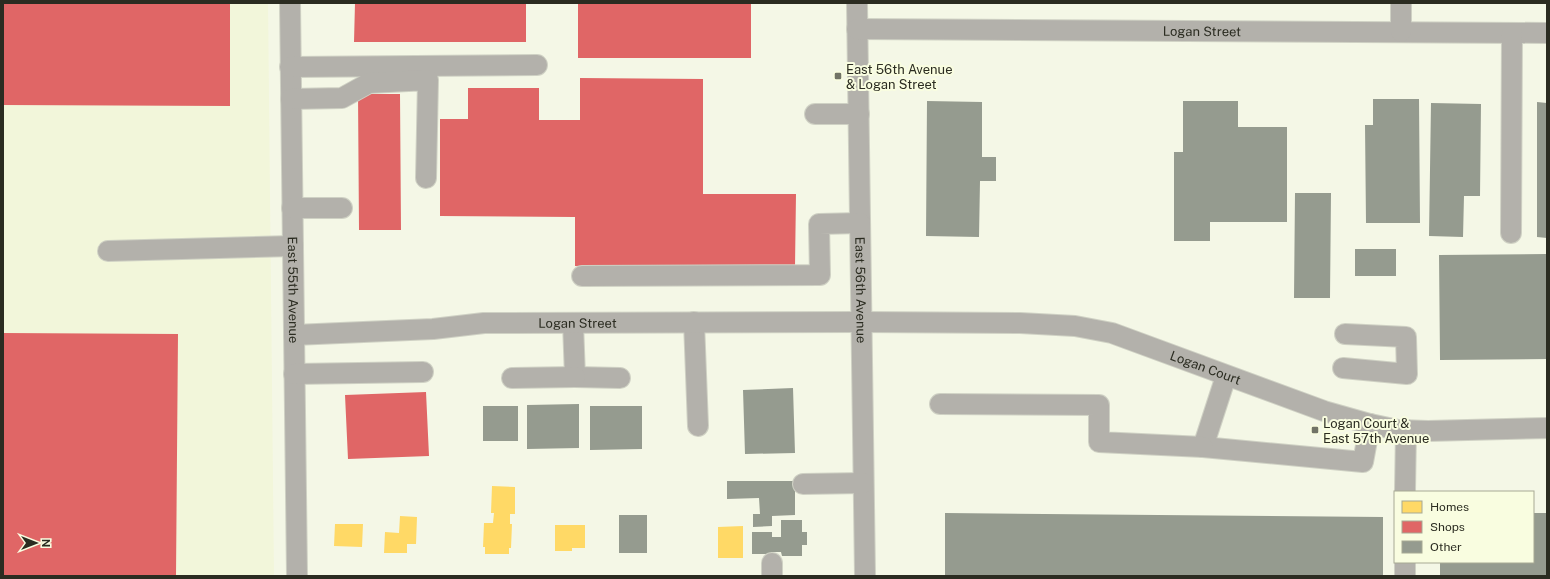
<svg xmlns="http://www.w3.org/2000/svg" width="1550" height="579" font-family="'Public Sans',sans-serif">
<rect width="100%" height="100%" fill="#f4f7e6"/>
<!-- built -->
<path fill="#f2f6da" d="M3,3H268L274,576H3Z"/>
<!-- homes -->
<path fill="#ffd966" d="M492,486L515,487V514H510V524H512L511,548H509V554H485V547H483L484,523H493L494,513H491Z
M400,516L417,517L416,544H407V553H384L385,532L399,533Z
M335,524H363L362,547L334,546Z
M555,525H585V548H572V551H555Z
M743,526V558H718V527Z"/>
<!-- shops -->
<path fill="#e06666" d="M3,3H230V106L3,105Z
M355,3H526V42H354Z
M578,3H751V58H578Z
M580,78L703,79V194H796L795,267L575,266V217L440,216V119H468V88H539V120H580Z
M358,94H400L401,230H359Z
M3,333L178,334L176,576H3Z
M426,392L429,456L348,459L345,395Z"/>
<!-- building -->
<path fill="#959b8f" d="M1373,99H1419L1420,223H1366L1365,125H1373Z
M927,101L982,102V157H996V181H980L979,237L926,236Z
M1183,101H1238V127H1287V222H1210V241H1174V152H1183Z
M1537,102L1547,103V238L1537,237Z
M1431,103L1481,104L1480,196H1464L1463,237L1429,236Z
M1295,193H1331L1330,298H1294Z
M1355,249H1396V276H1355Z
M1547,254V359L1440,360L1439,255Z
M793,388L795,453L745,454L743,390Z
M579,404V448L527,449V405Z
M483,406H518V441H483Z
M590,406H642V449L590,450Z
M727,481H795V515L772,516V526L753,527V514H760L759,498L727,499Z
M945,513L1383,517V576H945Z
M1533,513H1547V576H1440V562H1533Z
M619,515H647V553H619Z
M781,520H802V532H807V545H802V556H782L781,552H771V554H752V532H772V537H781Z"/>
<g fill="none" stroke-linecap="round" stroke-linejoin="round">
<!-- minor casing -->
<g stroke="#cfd1c4" stroke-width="22">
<g id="minor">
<path id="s1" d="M290,3L297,576"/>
<path id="s2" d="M857,3L865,576"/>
<path id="s3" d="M857,29L1547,33"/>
<path d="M1401,32V3"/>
<path d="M290,67L537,65"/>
<path d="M291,99L342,98L369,83L428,80L426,178"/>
<path d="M815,114H859"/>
<path d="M292,208H342"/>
<path d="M1511,233L1512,33"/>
<path d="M108,251L293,246"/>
<path d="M582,276L820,275L819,224L860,223"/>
<path d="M694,322L698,426"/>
<path d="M573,323L575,377L620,378"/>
<path id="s4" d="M294,335L433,329L484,323L861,322L1020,323L1075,326L1112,333L1324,411L1370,424L1398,430L1428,431L1547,428"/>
<path d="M1343,368L1407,374L1406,337L1345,334"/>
<path d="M294,374L423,372"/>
<path d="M1226,376L1203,447L1363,462L1370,424"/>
<path d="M512,378L575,377"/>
<path d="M940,404L1099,405V442L1203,447"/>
<path d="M803,484L863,483"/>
<path d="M1405,492L1406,430"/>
<path d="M772,563V576"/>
<path d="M1405,576V562"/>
</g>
</g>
<!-- minor -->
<use href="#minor" stroke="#b3b1ab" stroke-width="20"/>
</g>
<!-- markers -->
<g fill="#717366" stroke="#f9fde0" stroke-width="1.5">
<rect x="834" y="72" width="8" height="8" rx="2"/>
<rect x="1311" y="426" width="8" height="8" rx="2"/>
</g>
<g text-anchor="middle" stroke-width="4" stroke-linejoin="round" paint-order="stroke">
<!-- street labels -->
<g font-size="13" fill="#2b2c21" stroke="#f9fde0">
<text dy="5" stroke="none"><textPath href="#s3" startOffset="345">Logan Street</textPath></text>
<text dy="5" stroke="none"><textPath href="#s1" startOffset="287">East 55th Avenue</textPath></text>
<text dy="5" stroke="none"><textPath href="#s2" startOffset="287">East 56th Avenue</textPath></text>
<text dy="5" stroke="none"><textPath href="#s4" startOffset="284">Logan Street</textPath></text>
<text dy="5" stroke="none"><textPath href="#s4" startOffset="919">Logan Court</textPath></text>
</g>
<!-- poi labels -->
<g font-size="13" fill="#2b2c21" stroke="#f9fde0" text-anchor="start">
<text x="846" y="74">East 56th Avenue<tspan x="846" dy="15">&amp; Logan Street</tspan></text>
<text x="1323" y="428">Logan Court &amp;<tspan x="1323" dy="15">East 57th Avenue</tspan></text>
</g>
</g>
<!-- border -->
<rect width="1550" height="579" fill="none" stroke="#2b2c21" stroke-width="8"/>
<!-- legend -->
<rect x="1394" y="491" width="140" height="72" fill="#f9fde0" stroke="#a7a994"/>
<rect x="1402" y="501" width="20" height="12" fill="#ffd966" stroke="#a7a994"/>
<text x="1430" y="511" font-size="12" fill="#2b2c21">Homes</text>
<rect x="1402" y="521" width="20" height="12" fill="#e06666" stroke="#a7a994"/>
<text x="1430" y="531" font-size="12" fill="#2b2c21">Shops</text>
<rect x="1402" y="541" width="20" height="12" fill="#959b8f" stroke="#a7a994"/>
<text x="1430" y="551" font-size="12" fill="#2b2c21">Other</text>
<!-- north arrow -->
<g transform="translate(36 543) rotate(90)" stroke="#f9fde0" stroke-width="3" paint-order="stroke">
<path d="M0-3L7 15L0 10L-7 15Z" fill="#2b2c21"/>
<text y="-6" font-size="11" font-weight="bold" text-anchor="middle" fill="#2b2c21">N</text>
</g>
</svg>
